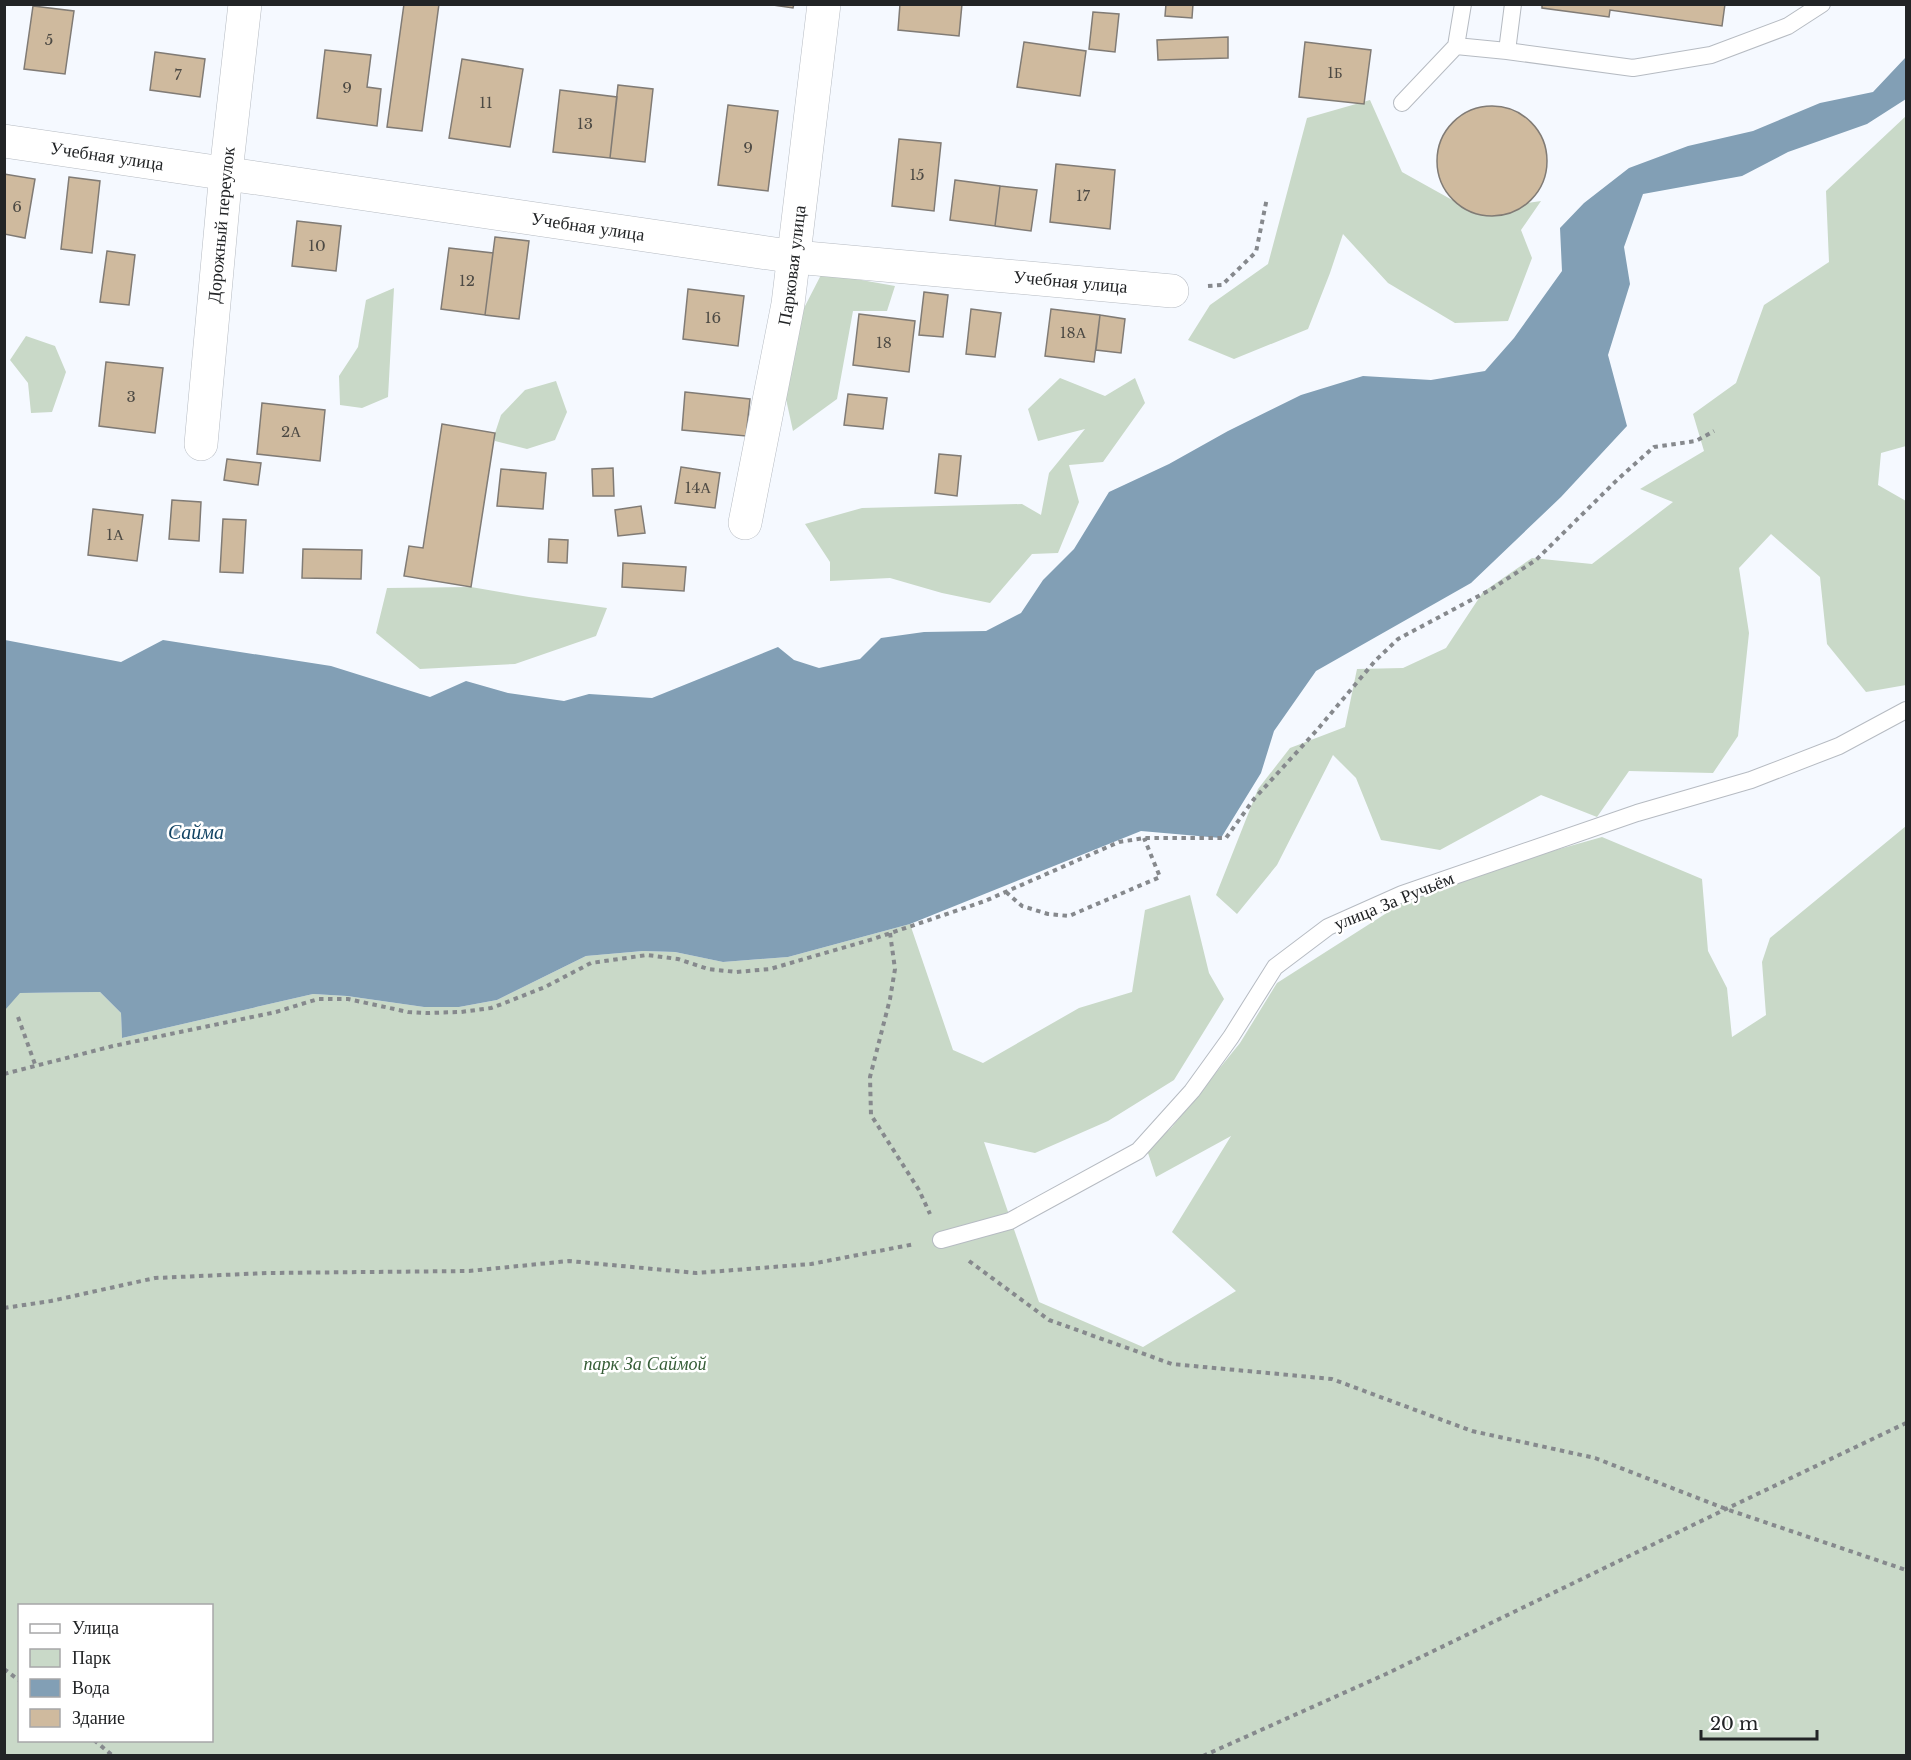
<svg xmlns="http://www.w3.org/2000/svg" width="1911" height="1760" font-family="'Libre Baskerville',serif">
<rect width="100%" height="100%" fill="#f5f9ff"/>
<!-- green -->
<path fill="#c9d9c8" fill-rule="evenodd" d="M1370,100L1402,172L1472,211L1541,201L1521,230L1532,258L1508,321L1455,323L1388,283L1343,234L1330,273L1308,329L1234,359L1188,340L1210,305L1268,264L1307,118Z
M1906,116V446L1881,453L1878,485L1906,501V685L1866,692L1827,644L1820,577L1771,534L1739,568L1749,633L1738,736L1713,773L1629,771L1597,817L1541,795L1440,850L1381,840L1356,778L1333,755L1277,865L1237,914L1216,895L1258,789L1290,748L1345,727L1357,669L1403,668L1446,648L1483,592L1532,558L1592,564L1673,502L1640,489L1704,451L1693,414L1736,383L1764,305L1829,262L1826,191Z
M822,273L895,286L887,311H853L837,399L793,431L786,399L804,308Z
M394,288L388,397L362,408L340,405L339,376L358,347L366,300Z
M26,336L55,346L66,372L52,412L31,413L28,383L10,360Z
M1060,378L1105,396L1135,378L1145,403L1103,462L1069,465L1079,502L1058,553L1032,554L990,603L942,593L890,578L830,581V562L805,524L862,508L1022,504L1041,515L1049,473L1085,429L1038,441L1028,409Z
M556,381L567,412L555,440L527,449L495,441V433L501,415L525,390Z
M471,587L529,597L607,608L596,636L515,664L420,669L376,633L387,588Z
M1906,826V1755L5,1756L4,1010L19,993L100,992L121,1013L122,1038L313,994L347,996L424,1007H459L497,1000L586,956L643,951L675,952L723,962L788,957L910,924L953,1050L983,1063L1079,1008L1132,992L1145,910L1190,895L1209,973L1224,999L1174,1080L1108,1121L1035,1153L984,1142L1039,1302L1143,1347L1236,1291L1172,1232L1231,1136L1156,1177L1147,1150L1172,1127L1240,1043L1277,983L1429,886L1602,837L1702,879L1708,951L1727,988L1732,1037L1766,1015L1762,962L1770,938ZM20,1606H212V1740H20Z"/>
<!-- water -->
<path fill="#829fb5" d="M1906,57V99L1867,124L1788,152L1742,176L1643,194L1624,247L1630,284L1608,355L1627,426L1561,497L1471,583L1316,671L1274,731L1261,773L1221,838L1141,831L910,924L788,957L723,962L675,952L643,951L586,956L497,1000L459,1007H424L347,996L313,994L122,1038L121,1013L100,992L20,993L5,1010V640L121,662L163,640L331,666L430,697L466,681L508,693L564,701L589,694L652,698L778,647L794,660L819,668L860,659L881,638L924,632L986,631L1021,613L1043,580L1074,549L1109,492L1169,464L1228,431L1301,395L1363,376L1431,380L1485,371L1514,338L1562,271L1560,228L1584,203L1629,168L1688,146L1753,131L1820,103L1873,92Z"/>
<!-- building -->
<path fill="#cfba9e" stroke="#807b75" stroke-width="1.5" d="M404,4H439L422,131L387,127Z
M766,4H794L793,8Z
M900,4H962L959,36L898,30Z
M1166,4H1193L1192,18L1165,16Z
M1542,4H1725L1722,26L1610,10L1609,17L1542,8Z
M33,6L74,11L65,74L24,69Z
M1093,12L1119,14L1115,52L1089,49Z
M1228,37V58L1158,60L1157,40Z
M1024,42L1086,51L1080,96L1017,87Z
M1305,42L1371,50L1364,104L1299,97Z
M325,50L371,55L367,87L381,89L377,126L317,118Z
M155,52L205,59L200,97L150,90Z
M462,59L523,69L510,147L449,138Z
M618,85L653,89L645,162L610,158Z
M560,90L617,97L610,158L553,152Z
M728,105L778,111L768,191L718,185Z
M1437 161a55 55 0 1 1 110 0a55 55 0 1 1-110 0Z
M899,139L941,143L934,211L892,206Z
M1056,164L1115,170L1110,229L1050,222Z
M4,174L35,179L25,238L4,234Z
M69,177L100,181L92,253L61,249Z
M955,180L1000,186L995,226L950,220Z
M1000,186L1037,190L1031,231L995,226Z
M297,221L341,226L336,271L292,266Z
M495,237L529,241L519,319L485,315Z
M449,248L493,253L485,315L441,309Z
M107,251L135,255L129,305L100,302Z
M688,289L744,296L738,346L683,339Z
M924,292L948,295L943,337L919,335Z
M971,309L1001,313L995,357L966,354Z
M1051,309L1100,315L1094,362L1045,356Z
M859,314L915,321L909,372L853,365Z
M1100,315L1125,319L1121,353L1096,350Z
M106,362L163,368L155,433L99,426Z
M685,392L750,399L746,436L682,430Z
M848,394L887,398L883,429L844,425Z
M262,403L325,410L320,461L257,454Z
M442,424L495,433L471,587L404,576L409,546L423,548Z
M939,454L961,456L957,496L935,493Z
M227,459L261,463L258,485L224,480Z
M681,467L720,473L715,508L675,503Z
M613,468L614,496H593L592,469Z
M501,469L546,473L543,509L497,506Z
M172,500L201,502L199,541L169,539Z
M641,506L645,533L618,536L615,510Z
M93,509L143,515L137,561L88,555Z
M223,519L246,520L243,573L220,572Z
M549,539L568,540L567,563L548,562Z
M303,549L362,550L361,579L302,578Z
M623,563L686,567L684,591L622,587Z"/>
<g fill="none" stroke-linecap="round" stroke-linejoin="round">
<!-- lane casing -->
<g stroke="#b6bbc2" stroke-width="18">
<path id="lane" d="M1513,4L1507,51L1633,68L1711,55L1788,26L1822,4
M1456,46L1507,51
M1402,103L1456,46L1463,4
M941,1240L1010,1221L1138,1151L1192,1091L1231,1037L1275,967L1328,927L1402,894L1637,813L1751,780L1839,746L1906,710"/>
</g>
<!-- street casing -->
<g stroke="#b6bbc2" stroke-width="34">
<g id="street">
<path id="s1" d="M4,141L795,257L1172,291"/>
<path id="s2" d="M201,444L226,172L245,4"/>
<path id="s3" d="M745,523L788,304L824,4"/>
</g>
</g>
<!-- path -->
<path stroke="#86898d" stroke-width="4" stroke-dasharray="4.5 4.5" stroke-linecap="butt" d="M1208,286L1222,285L1256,252L1267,198
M1006,892L1022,906L1048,914L1069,916L1160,877L1144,838
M890,933L895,969L890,999L870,1077L871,1115L919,1190L930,1214
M18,1017L36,1067
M4,1074L113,1046L276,1012L318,999H348L408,1012L426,1013L461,1012L491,1008L502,1004L545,987L591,963L647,955L678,959L708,969L736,972L770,969L873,939L985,901L1119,842L1144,838H1226L1254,799L1317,730L1375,661L1398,639L1490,590L1536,560L1617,480L1654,447L1696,441L1714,431
M969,1261L1049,1320L1172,1364L1332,1379L1472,1431L1595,1458L1726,1509L1906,1570
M4,1308L51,1301L155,1278L268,1273L469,1271L569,1261L696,1273L811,1264L915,1244
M4,1669L20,1681
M94,1740L113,1756
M1203,1756L1386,1674L1726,1509L1906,1423"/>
<!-- lane -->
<use href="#lane" stroke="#fff" stroke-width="16"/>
<!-- street -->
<use href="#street" stroke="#fff" stroke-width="33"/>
</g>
<g text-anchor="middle" stroke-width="5" stroke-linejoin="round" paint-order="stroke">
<!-- number labels -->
<g font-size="15" fill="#4d4a44">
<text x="49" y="45">5</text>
<text x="1335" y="78">1Б</text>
<text x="178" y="80">7</text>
<text x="347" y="93">9</text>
<text x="486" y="108">11</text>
<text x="585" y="129">13</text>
<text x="748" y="153">9</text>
<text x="917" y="180">15</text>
<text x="1083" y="201">17</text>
<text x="17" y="212">6</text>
<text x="317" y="251">10</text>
<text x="467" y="286">12</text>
<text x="713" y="323">16</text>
<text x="1073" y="338">18А</text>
<text x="884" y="348">18</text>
<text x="131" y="402">3</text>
<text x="291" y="437">2А</text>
<text x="698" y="493">14А</text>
<text x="115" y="540">1А</text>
</g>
<!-- street labels -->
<g font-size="18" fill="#222426" stroke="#fff">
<text dy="6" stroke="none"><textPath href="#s1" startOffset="104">Учебная улица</textPath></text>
<text dy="6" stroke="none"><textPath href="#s2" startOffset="220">Дорожный переулок</textPath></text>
<text dy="6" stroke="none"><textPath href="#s1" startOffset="590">Учебная улица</textPath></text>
<text dy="6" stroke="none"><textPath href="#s3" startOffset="262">Парковая улица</textPath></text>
<text dy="6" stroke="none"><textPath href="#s1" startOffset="1076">Учебная улица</textPath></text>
<text transform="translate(1394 901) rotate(-22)" y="6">улица За Ручьём</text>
</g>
<!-- park labels -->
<g font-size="18" font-style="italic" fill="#365d37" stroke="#fff">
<text x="645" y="1370">парк За Саймой</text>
</g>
<!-- water labels -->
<g font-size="20" font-style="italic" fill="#124464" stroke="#fff">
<text x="196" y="839">Сайма</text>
</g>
</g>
<!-- border -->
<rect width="1911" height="1760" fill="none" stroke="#222426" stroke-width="12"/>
<!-- legend -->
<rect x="18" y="1604" width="195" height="138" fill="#ffffff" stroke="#a7a7a8" stroke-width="1.5"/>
<rect x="30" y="1624" width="30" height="9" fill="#ffffff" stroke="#a7a7a8" stroke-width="1.5"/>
<text x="72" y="1634" font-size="18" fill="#222426">Улица</text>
<rect x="30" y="1649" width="30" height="18" fill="#c9d9c8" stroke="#a7a7a8" stroke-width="1.5"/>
<text x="72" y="1664" font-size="18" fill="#222426">Парк</text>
<rect x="30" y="1679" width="30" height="18" fill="#829fb5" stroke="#a7a7a8" stroke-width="1.5"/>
<text x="72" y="1694" font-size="18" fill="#222426">Вода</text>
<rect x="30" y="1709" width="30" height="18" fill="#cfba9e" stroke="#a7a7a8" stroke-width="1.5"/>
<text x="72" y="1724" font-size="18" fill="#222426">Здание</text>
<!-- scale -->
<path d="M1701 1730v9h116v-9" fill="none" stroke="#222426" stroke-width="3"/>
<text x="1710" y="1730" font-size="18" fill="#222426" stroke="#ffffff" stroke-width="4.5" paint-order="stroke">20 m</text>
</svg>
